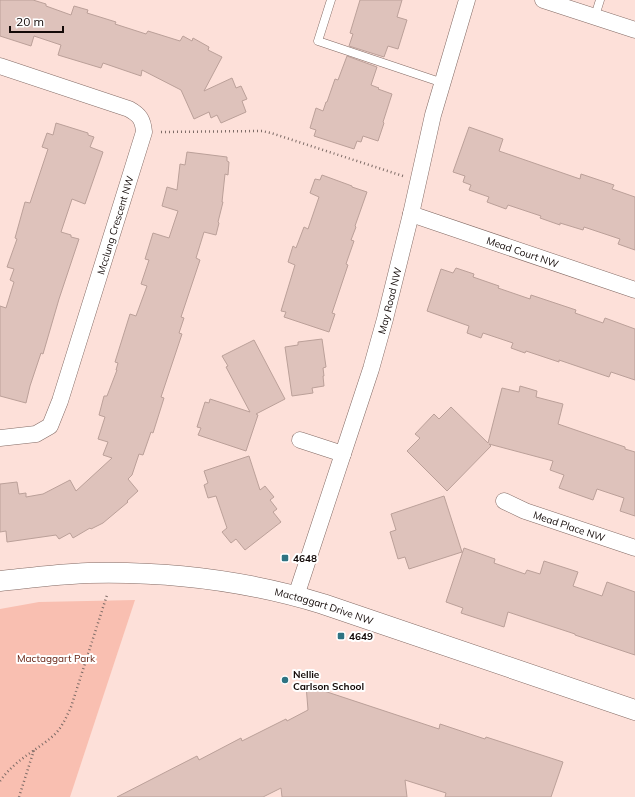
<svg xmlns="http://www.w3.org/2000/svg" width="635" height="797" font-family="Mulish,sans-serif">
<rect width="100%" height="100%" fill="#fde0d9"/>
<!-- green -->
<path fill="#f9bfb1" d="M135,600L70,797H0V609L39,602Z"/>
<!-- building -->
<path fill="#dec2bb" stroke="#bba099" d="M0,0H33L46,4V6L71,15L74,6L88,10L87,13L116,22L115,24L146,34L148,31L180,41L183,36L192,41L193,38L209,47L208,50L222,57L204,91L232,78L236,88L241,86L247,99L242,101L246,112L221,123L217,115L211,118L209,112L194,119L181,90L142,70L141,76L103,63L101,68L58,55L61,45L34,36L31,46L0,36Z
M360,0H402L397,17L407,20L398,49L388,46L384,57L349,46L353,34L350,33Z
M347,56L377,67L371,85L379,88L378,89L392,94L384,119L383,122L384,123L378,141L363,136L361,142L357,141L354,149L314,136L316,130L310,128L316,108L323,111L326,102H327L335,79L338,80Z
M56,123L88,133V135L94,137L90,147L103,152L85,204L72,199L61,232L71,235V237L79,239L59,299L43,354L41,353L30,386L26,403L0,396V306L6,308L14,282L10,280L14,269L7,267L17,239L15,238L25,202L30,203L48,149L42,147L47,133L53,135Z
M469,127L503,139L499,151L580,179L581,174L614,185L612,189L635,197V250L618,244L620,239L584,227L583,230L560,223V225L540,218L541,216L508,205L506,209L487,202L489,197L469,190L471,185L463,182L465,176L453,172Z
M187,152L227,157V161L229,162L228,175L225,174L222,202H223L218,222L219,223L216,235L204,232L196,258L200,260L181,317L184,318L179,333L182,334L161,397L164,398L153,433L151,432L143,455L139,454L132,475L128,479L138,491L127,501L128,502L103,523L91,529L90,528L73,538L70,533L59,539L56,535L7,542L6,531L0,532V484L17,482L19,494L26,493V497L43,494L70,480L76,491L112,458L103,455L108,442L98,439L105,417L99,415L104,396H107L117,370H116L118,363L115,362L130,314L136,316L147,286L141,284L149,260L145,259L153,233L169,238L178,211L162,206L167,187L177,190L180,164L185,165Z
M322,175L352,186V187L367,192L355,226L356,227L351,240L354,241L346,264L348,265L332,313L335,314L329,332L284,317L286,312L281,311L295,265L288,262L293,246L296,248L304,227L308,229L319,197L310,193L315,179L320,180Z
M456,268L474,274L473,277L499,286L498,288L530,299L531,295L576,310L575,313L603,323L605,318L635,329V380L611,372L609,377L559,360V362L526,351L525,353L511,348L513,343L483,333L481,338L467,333L469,326L427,311L441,269L453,273Z
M322,339L326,367L323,368L324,376H323L324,386L312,388L313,393L292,396L285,347L298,345V342Z
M254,340L285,399L256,414L258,415L246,451L198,435L201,428L197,427L205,402L209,403L210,399L250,412L226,367L228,366L222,356Z
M520,386L537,391L536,397L563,404L558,424L625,447V449L635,452V516L620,511L624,498L597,489L593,500L559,488L564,475L550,470L553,461L489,444L491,446L447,491L407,451L420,438L415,434L434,414L439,419L451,407L488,443L502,388L519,392Z
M249,456L260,490L265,486L274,497L270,500L277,509L273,512L281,522L245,550L236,539L231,543L222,532L227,528L216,496L208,498L204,485L208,483L204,471Z
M444,496L462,552L409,569L405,557L398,559L390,532L396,530L391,514Z
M464,548L495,559L494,563L525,574L527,570L540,574L544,561L578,572L573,586L602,596L607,582L635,592V655L575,635V634L508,612L504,627L461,613L463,608L446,602Z
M306,685L439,729L440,724L485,739L486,737L563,762L551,797H445L446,793L405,780L407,797H282L281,788L263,797H117L197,756L199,760L241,738L242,741L286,719L287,721L308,710Z"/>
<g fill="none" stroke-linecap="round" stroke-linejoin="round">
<!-- service casing -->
<g stroke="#836a64" stroke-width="9">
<path id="service" d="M331,0L318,41L443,83
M595,16L600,0"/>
</g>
<!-- minor casing -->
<g stroke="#836a64" stroke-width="17">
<g id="minor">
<path d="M543,0L635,30"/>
<path d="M0,66L129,109C140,115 143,120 144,132L60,401L50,426L36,434L0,438"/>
<path id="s1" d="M411,214L635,290"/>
<path d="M300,440L343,454"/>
<path id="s2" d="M504,501L525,511L635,548"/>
<path id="s3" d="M296,596L371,369L385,319L411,214L433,115L467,0"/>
</g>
</g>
<!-- tertiary casing -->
<g stroke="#836a64" stroke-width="21">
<g id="tertiary">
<path id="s4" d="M0,581C29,578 59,574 88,573C167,571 248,581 323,604L635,710"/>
</g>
</g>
<!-- path -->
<path stroke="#7e6c67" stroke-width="2.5" stroke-dasharray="1 3" stroke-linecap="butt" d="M161,132L262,131L271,133L403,176
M0,781C16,759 33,753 53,736C61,729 66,718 71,707L107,595
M19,797L34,750"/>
<!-- service -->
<use href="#service" stroke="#fff" stroke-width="8"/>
<!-- minor -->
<use href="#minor" stroke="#fff" stroke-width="16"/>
<!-- tertiary -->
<use href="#tertiary" stroke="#fff" stroke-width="20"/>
</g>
<!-- markers -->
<g fill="#2e7382" stroke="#fff" stroke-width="1.5">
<rect x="281" y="554" width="8" height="8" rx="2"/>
<rect x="337" y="632" width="8" height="8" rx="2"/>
<circle cx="285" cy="680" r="4"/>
</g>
<g text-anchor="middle" stroke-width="4" stroke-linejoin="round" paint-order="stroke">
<!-- street labels -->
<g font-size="10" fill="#130a08" stroke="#fff">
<text transform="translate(115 225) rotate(-73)" y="4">Mcclung Crescent NW</text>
<text dy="4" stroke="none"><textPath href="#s1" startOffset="118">Mead Court NW</textPath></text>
<text dy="4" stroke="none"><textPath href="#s3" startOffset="310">May Road NW</textPath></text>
<text dy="4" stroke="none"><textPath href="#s2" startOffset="70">Mead Place NW</textPath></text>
<text dy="4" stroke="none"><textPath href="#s4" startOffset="328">Mactaggart Drive NW</textPath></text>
</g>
<!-- poi labels -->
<g font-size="10" font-weight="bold" fill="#130a08" stroke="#fff" text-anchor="start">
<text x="293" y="562">4648</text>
<text x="349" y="640">4649</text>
<text x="293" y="678">Nellie<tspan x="293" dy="12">Carlson School</tspan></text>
</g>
<!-- park labels -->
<g font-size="10" fill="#672212" stroke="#fff">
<text x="56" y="662">Mactaggart Park</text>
</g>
</g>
<!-- scale -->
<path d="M10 26v6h53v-6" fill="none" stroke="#130a08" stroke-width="2"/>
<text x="16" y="26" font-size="12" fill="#130a08" stroke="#ffffff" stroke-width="3" paint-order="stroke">20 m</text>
</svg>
